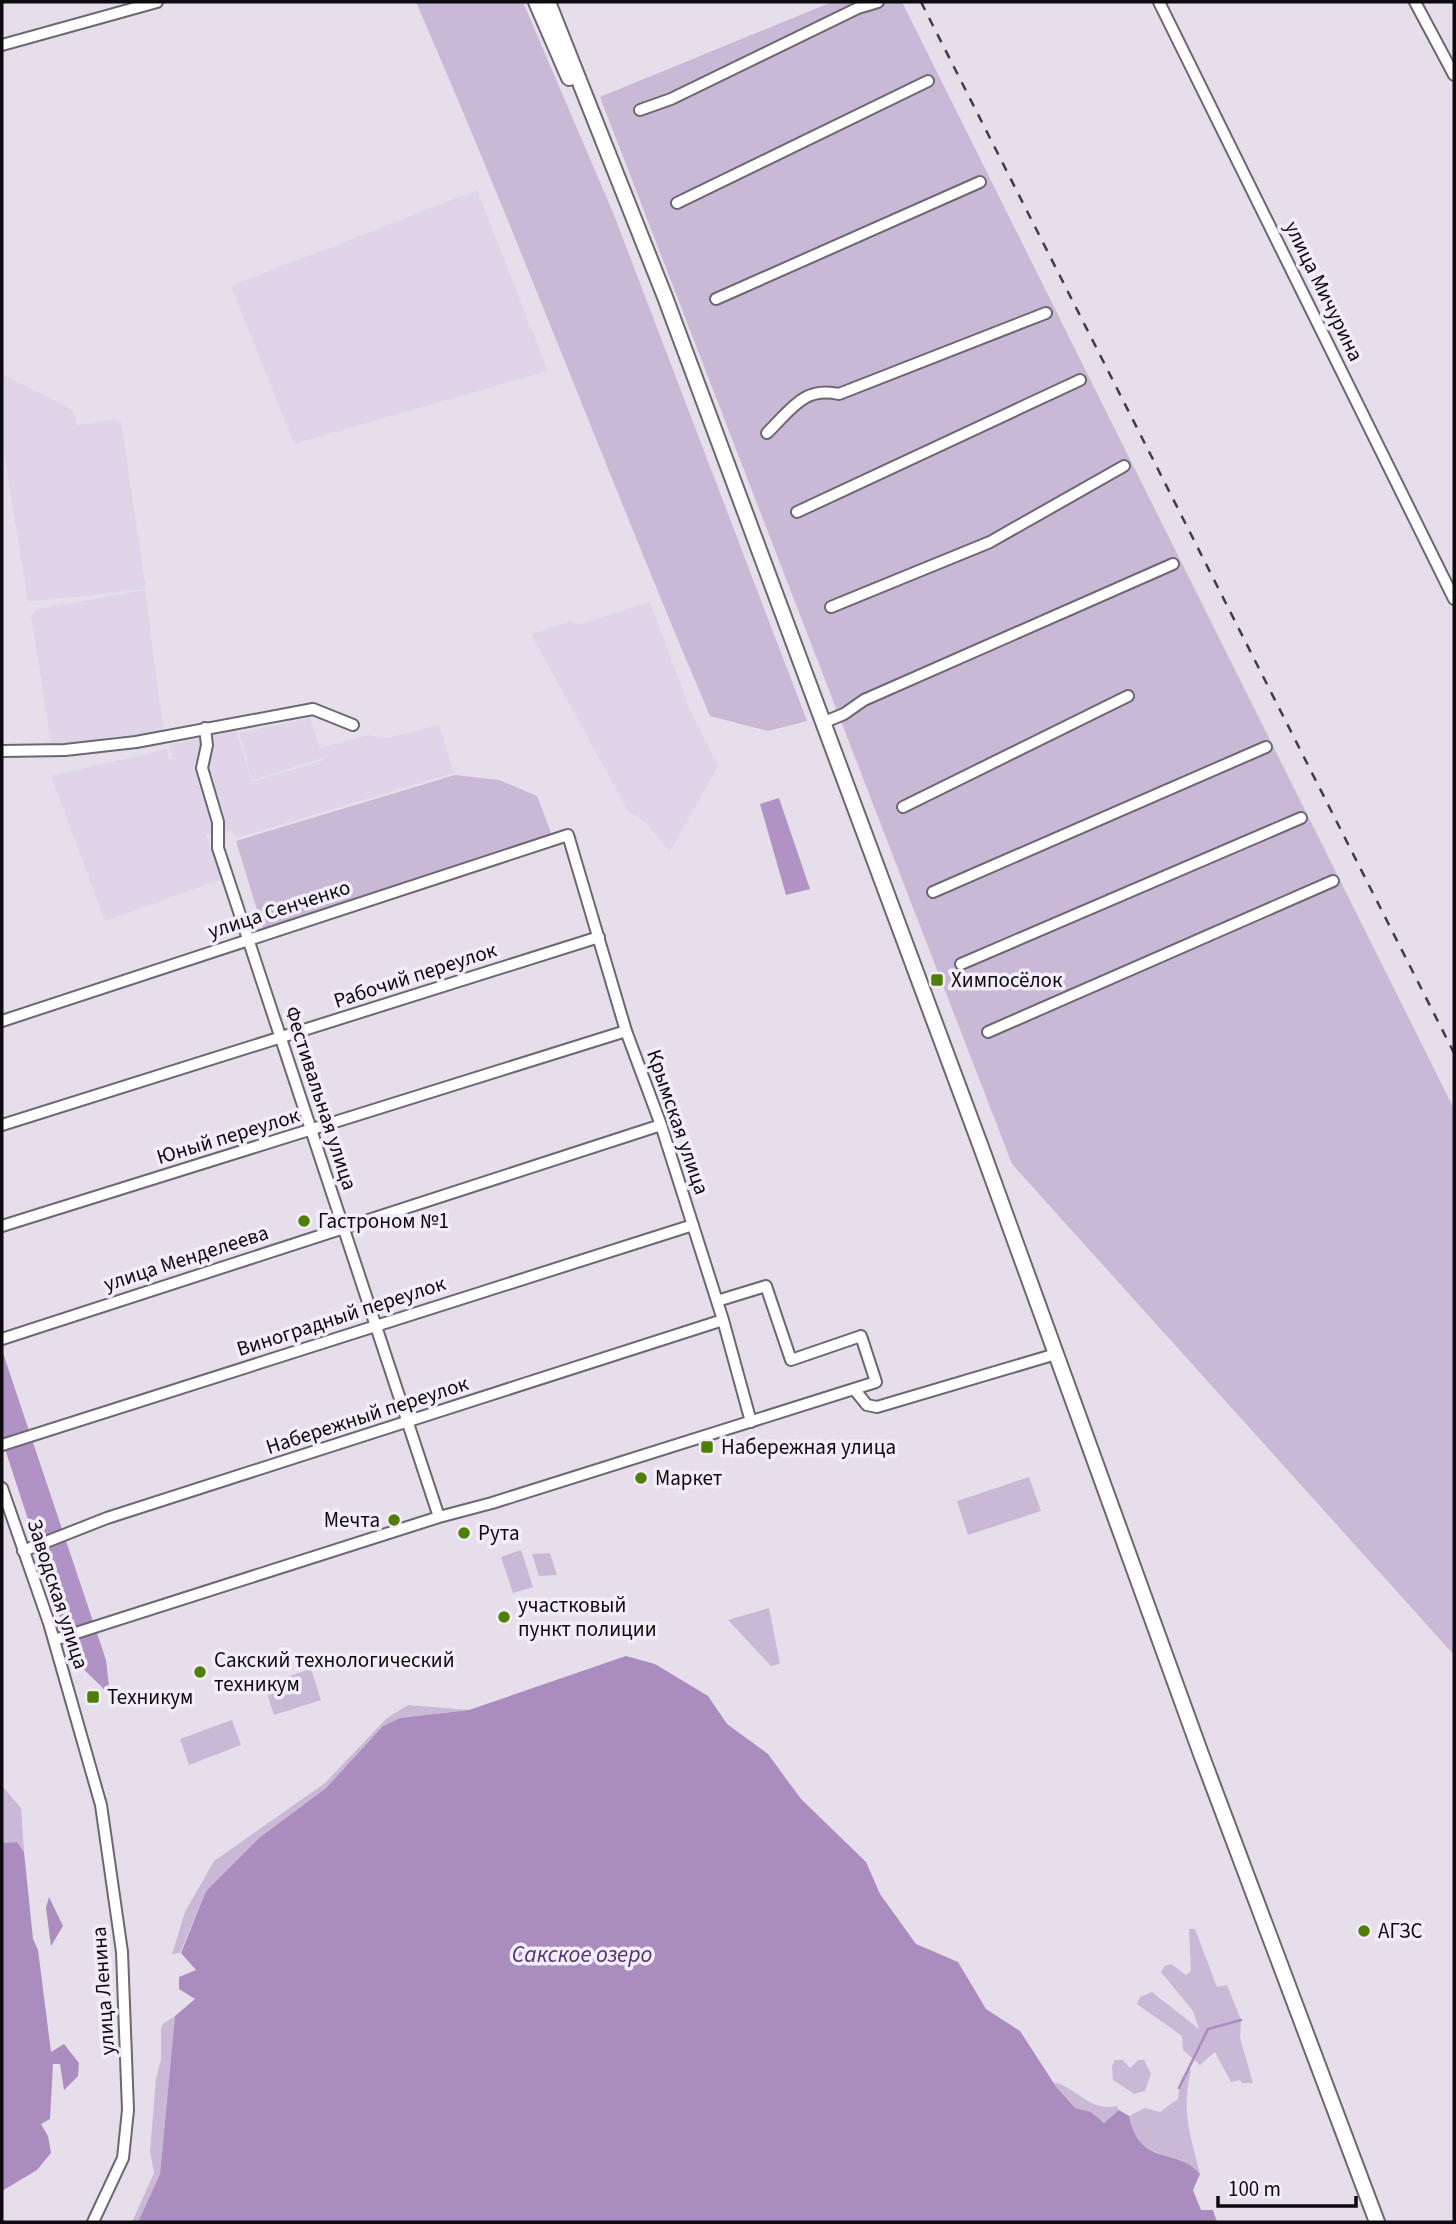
<svg xmlns="http://www.w3.org/2000/svg" width="1456" height="2224" font-family="'Source Sans 3',sans-serif">
<rect width="100%" height="100%" fill="#e6dfeb"/>
<!-- built -->
<path fill="#e0d5e8" d="M477,190L548,371L294,444L231,286Z
M2,374L73,410L77,425L111,420L121,422L146,589L28,602L2,439Z
M145,590L164,734L132,740L130,734L67,744H51L31,616L37,609Z
M650,602L691,712L718,766L670,852L646,823L628,811L531,634L570,621L581,624Z
M310,718L320,748L368,735L387,738L439,725L454,773L236,838L232,830L206,835L222,879L105,921L51,776L167,749L169,759L179,760L172,757L169,745L236,730L252,782L324,760L322,755L323,758L252,780L239,733Z"/>
<!-- green -->
<path fill="#cab8d7" d="M416,2H523L614,215L807,721L768,731L710,716C609,479 519,238 416,2Z
M832,2H902L1454,1109V1655L1012,1164L600,97Z
M455,775L499,780L537,796L552,835L263,929L236,841Z
M1029,1477L1041,1511L968,1535L957,1501Z
M521,1550L533,1587L513,1593L501,1557Z
M550,1553L557,1575L539,1576L532,1554Z
M769,1608L780,1664L771,1666L728,1620Z
M311,1669L321,1700L274,1715L264,1684Z
M408,1705L469,1710L400,1718L383,1726L326,1788L259,1838L206,1891L180,1953L172,1954L185,1912L214,1861L325,1783L387,1718Z
M232,1720L241,1745L189,1765L180,1739Z
M2,1786L21,1808L24,1852L17,1842L2,1843Z
M1189,1929H1195L1217,1987L1227,1985L1241,2020L1240,2038L1253,2083H1242L1240,2080L1231,2082L1215,2052L1200,2065L1183,2050L1182,2036L1137,2004L1140,1997L1152,1992L1199,2029L1193,2011L1161,1972L1165,1966L1171,1964L1186,1975L1191,1971Z
M175,2016L160,2174L138,2222H132L154,2173L150,2151L156,2079L161,2059V2029L163,2024Z
M1115,2060H1123L1130,2068L1138,2060H1144L1151,2074L1145,2091L1134,2094L1113,2080L1112,2066Z
M1188,2068L1191,2070C1181,2111 1190,2134 1200,2174C1175,2146 1139,2166 1129,2116L1145,2108L1160,2112L1178,2099L1180,2082Z
M1053,2082C1079,2088 1088,2112 1117,2106L1119,2110L1104,2123L1091,2112L1075,2108Z"/>
<!-- forest -->
<path fill="#b093c4" d="M779,798L810,889L786,895L760,804Z
M2,1350L106,1660L110,1695L74,1660L2,1440Z"/>
<!-- water -->
<path fill="#aa8dbe" d="M626,1656L655,1664L708,1696L727,1724L768,1754L801,1799L866,1862L880,1894L916,1944L958,1962L986,2009L1020,2031L1055,2085L1075,2108L1091,2112L1104,2123L1119,2110L1129,2116C1140,2168 1176,2146 1200,2174L1193,2190L1201,2210H1213L1217,2222H138L160,2174L175,2016L195,1999L179,1989V1977L196,1970L181,1953L206,1891L259,1838L326,1788L383,1726L400,1718L469,1710Z
M17,1842L24,1852L33,1939L38,1950L51,2052L64,2044L79,2063L78,2076L64,2090L60,2064H53L50,2119L41,2124L48,2136L51,2153L37,2170L2,2191V1843Z
M49,1897L63,1926L51,1946L46,1908Z"/>
<g fill="none" stroke-linecap="round" stroke-linejoin="round">
<!-- stream -->
<path stroke="#aa8dbe" stroke-width="2.5" d="M1179,2088L1208,2029L1241,2020"/>
<!-- minor casing -->
<g stroke="#6d6771" stroke-width="14">
<path id="minor" d="M1159,2L1454,599
M1415,2L1454,75
M2,45L157,2
M640,110L671,99L858,8L878,2
M677,203L928,81
M716,299L980,182
M767,433C791,410 803,386 839,394L1046,313
M797,512L1080,380
M831,607L990,542L1124,466
M822,723L844,714L864,700L1173,564
M205,728L207,745L202,768L218,822V848L439,1517
M2,751L65,750L136,742L313,709L353,725
M903,807L1128,696
M933,892L1266,747
M961,964L1301,818
M2,1021L568,835L626,1031L661,1125L723,1320L751,1422
M988,1032L1333,881
M2,1125L599,937
M2,1226L626,1031
M2,1339L661,1125
M854,1389L867,1405L877,1407L1056,1354
M2,1445L693,1225
M2,1488L49,1623L101,1805L122,1952L128,2110L123,2158L93,2222
M23,1551L107,1518L723,1320
M54,1640L439,1517L492,1503L876,1382L861,1336L791,1360L766,1286L717,1301"/>
</g>
<!-- major casing -->
<g stroke="#6d6771" stroke-width="18">
<path id="major" d="M536,2L569,78
M548,2L665,297L981,1147L1201,1754L1377,2222"/>
</g>
<!-- minor -->
<use href="#minor" stroke="#fff" stroke-width="10"/>
<!-- major -->
<use href="#major" stroke="#fff" stroke-width="14"/>
<!-- rail -->
<path stroke="#413d43" stroke-width="2.5" stroke-dasharray="9 9" stroke-linecap="butt" d="M921,2L1454,1053"/>
</g>
<!-- markers -->
<g fill="#507e07" stroke="#f3edf9" stroke-width="2.5">
<rect x="930" y="973" width="14" height="14" rx="3.5"/>
<circle cx="304" cy="1221" r="7"/>
<rect x="700" y="1440" width="14" height="14" rx="3.5"/>
<circle cx="641" cy="1478" r="7"/>
<circle cx="394" cy="1520" r="7"/>
<circle cx="464" cy="1533" r="7"/>
<circle cx="504" cy="1617" r="7"/>
<circle cx="200" cy="1672" r="7"/>
<rect x="86" y="1690" width="14" height="14" rx="3.5"/>
<circle cx="1364" cy="1931" r="7"/>
</g>
<g text-anchor="middle" stroke-width="7" stroke-linejoin="round" paint-order="stroke">
<!-- street labels -->
<g font-size="21" fill="#0d0b0f" stroke="#f3edf9">
<text transform="translate(1324 291) rotate(64)" y="7">улица Мичурина</text>
<text transform="translate(279 909) rotate(-18)" y="7">улица Сенченко</text>
<text transform="translate(415 975) rotate(-18)" y="7">Рабочий переулок</text>
<text transform="translate(321 1098) rotate(72)" y="7">Фестивальная улица</text>
<text transform="translate(678 1122) rotate(71)" y="7">Крымская улица</text>
<text transform="translate(228 1136) rotate(-17)" y="7">Юный переулок</text>
<text transform="translate(186 1258) rotate(-18)" y="7">улица Менделеева</text>
<text transform="translate(341 1316) rotate(-18)" y="7">Виноградный переулок</text>
<text transform="translate(367 1415) rotate(-18)" y="7">Набережный переулок</text>
<text transform="translate(58 1594) rotate(72)" y="7">Заводская улица</text>
<text transform="translate(103 1991) rotate(-94)" y="7">улица Ленина</text>
</g>
<!-- poi labels -->
<g font-size="21" fill="#0d0b0f" stroke="#f3edf9" text-anchor="start">
<text x="951" y="987">Химпосёлок</text>
<text x="318" y="1228">Гастроном №1</text>
<text x="721" y="1454">Набережная улица</text>
<text x="655" y="1485">Маркет</text>
<text x="380" y="1527" text-anchor="end">Мечта</text>
<text x="478" y="1540">Рута</text>
<text x="518" y="1612">участковый<tspan x="518" dy="24">пункт полиции</tspan></text>
<text x="214" y="1667">Сакский технологический<tspan x="214" dy="24">техникум</tspan></text>
<text x="107" y="1704">Техникум</text>
<text x="1378" y="1938">АГЗС</text>
</g>
<!-- water labels -->
<g font-size="23" font-style="italic" fill="#55306d" stroke="#f3edf9">
<text x="582" y="1962">Сакское озеро</text>
</g>
</g>
<!-- border -->
<rect width="1456" height="2224" fill="none" stroke="#0d0b0f" stroke-width="7"/>
<!-- scale -->
<path d="M1218 2196v10h138v-10" fill="none" stroke="#0d0b0f" stroke-width="3.5"/>
<text x="1228" y="2196" font-size="21" fill="#0d0b0f" stroke="#f3edf9" stroke-width="5" paint-order="stroke">100 m</text>
</svg>
